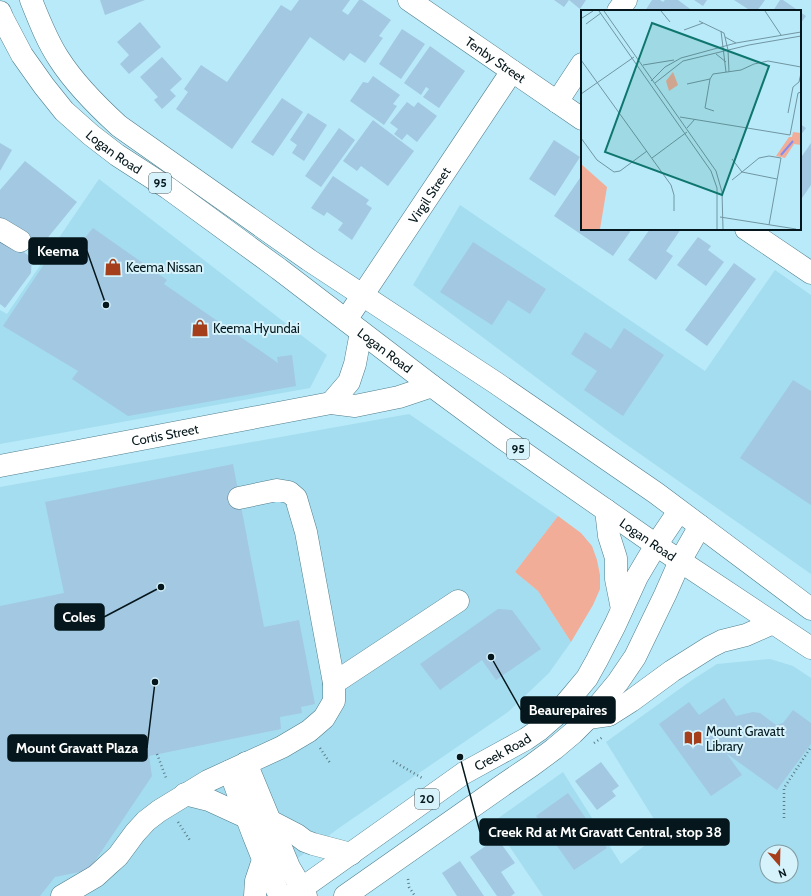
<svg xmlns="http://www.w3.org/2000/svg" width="811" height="896" font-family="Cabin,sans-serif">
<rect width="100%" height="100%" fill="#b9eaf9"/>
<!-- built -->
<path fill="#a4ddef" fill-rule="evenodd" d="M99,179L327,355L310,388L0,444V310L7,314Z
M460,205L705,371L775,270L811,295V574L613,435L413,285Z
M409,414L558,516L515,572L538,591L571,642L549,673L508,712L339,828L246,896H0V487Z
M770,659L793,666L811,678V896H543L493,822L563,772L621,864L662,832L606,742L692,680L717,664ZM767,852H791V876H767Z"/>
<!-- green -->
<path fill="#f1ad97" d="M558,516L581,533L592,546L597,560L600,575V589L593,605L571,642L538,591L515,572Z"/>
<!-- building -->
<path fill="#a3c8e2" d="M100,0H145L105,15Z
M299,0H350L342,11L348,15L359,0H362L391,20L379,36L383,38L365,63L350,53L344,61L310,37L232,149L176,109L188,92L184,89L201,65L227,82L281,5L291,11Z
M554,0H586L580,9L569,0L564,7Z
M652,0H660L663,2L665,0H678L693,11H645Z
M694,0H707L703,6Z
M734,0H765L757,11H751Z
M780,0H783L799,11H773Z
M800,12L806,16L800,24Z
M140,22L161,47L129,74L120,64L129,55L117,42Z
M402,29L425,44L401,79L379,64Z
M430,46L465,71L439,108L423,97L429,89L426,87L421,95L404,83Z
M162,57L182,79L170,90L176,96L162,109L154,100L158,97L140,77Z
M373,76L400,95L393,104L397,106L384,125L350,101L363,82L368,83Z
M282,98L303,112L273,156L251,142Z
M407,102L414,107L418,102L437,116L417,142L407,134L402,140L394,134L398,129L390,123Z
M308,113L327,125L304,161L292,153L297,145L290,140Z
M373,120L414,151L388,186L361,166L357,171L343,161Z
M800,124L806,128L800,136Z
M339,128L355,140L321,187L305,176Z
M554,140L580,157L555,196L529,179Z
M0,143L12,150L0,171Z
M811,143V185L800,201V159Z
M25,161L77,202L41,246L0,218V190Z
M582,175V229H632L613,256L554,216Z
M333,176L369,200L366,204L372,208L352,240L338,230L343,223L327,212L324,216L311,208Z
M93,228L167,280L164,284L278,363L277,357L292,355L296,386L128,416L72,379L78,371L3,326L62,237L77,247Z
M650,229H681L666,251L673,256L656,280L628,260Z
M0,235L32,258L31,273L5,308L0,304Z
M698,237L711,246L708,250L724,262L706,286L677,265Z
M473,242L546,289L530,314L508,300L492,325L440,292Z
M734,263L756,279L707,346L685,330Z
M624,328L664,355L623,416L584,390L597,371L571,354L585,332L611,349Z
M793,380L811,391V505L740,458Z
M233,464L264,627L299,620L315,704L301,707L302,713L280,717L281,729L149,756L152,776L89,870L55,877L40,896H0V606L64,593L45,502Z
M498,609L512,610L541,649L496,680L482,660L440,690L420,664Z
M724,698L736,716L753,712L760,713L776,725L783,723L793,710L811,723V744L777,790L726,753L742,775L711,796L659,724L689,702L699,715Z
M601,762L619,786L612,791L616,796L597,810L575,781Z
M568,793L607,848L574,870L536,816Z
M497,838L515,863L501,872L515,893L511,896H497L470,857Z
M460,861L484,896H457L442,873Z"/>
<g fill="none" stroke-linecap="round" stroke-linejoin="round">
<!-- minor casing -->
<g stroke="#4f7d8a" stroke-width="23">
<g id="minor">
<path id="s1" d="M409,0L582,119"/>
<path d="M618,11L626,0"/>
<path d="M557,102L582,64"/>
<path d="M0,229L20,241"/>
<path d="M746,229L811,273"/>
<path id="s2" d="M346,320L512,71"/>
<path d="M331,403L349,382L355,364L361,332"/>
<path id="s3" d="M0,466L331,403L355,406L399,397L432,386"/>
<path d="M334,683L458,601"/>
<path d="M246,763L289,867L306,896"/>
<path d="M230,771C245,813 260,856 280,896"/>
<path d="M185,794L209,800L246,817"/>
<path d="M270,821L297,835L305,841L313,844L351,854"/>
<path d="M62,896L96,876L108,865L118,856L135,833L146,821L159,811L208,781L282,747L309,731L324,718L334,701V683L306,532L296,498L289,492L277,490L239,498"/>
<path d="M255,896L256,881L263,860"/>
</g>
</g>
<!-- major casing -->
<g stroke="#4f7d8a" stroke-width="23">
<g id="major">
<path d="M31,0C39,20 47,41 59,59C75,84 96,105 119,126L309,260L496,383L656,493L811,609"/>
<path id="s4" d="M0,12L3,19L22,55L44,86L64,111L91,135L117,155L168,188L279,269L432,386L501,437L656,545L811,648"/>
<path d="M606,510L609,536L616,558V579L622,609"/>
<path d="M588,718L609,715L631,701L672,671L710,647L722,641L746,635L773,623"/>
<path id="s5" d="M291,896L464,773L526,739L539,730L555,716L572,696L587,678L597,660L615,625L637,577L656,545L679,511"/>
<path d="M345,896L506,783L531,766L554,749L573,733L588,718L618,682L635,657L665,595L680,561L700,526"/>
</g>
</g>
<!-- path -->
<path stroke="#5b7c85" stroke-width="2.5" stroke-dasharray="1 3" stroke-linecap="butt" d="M594,743L603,737
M320,748L330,763
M157,754L166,778
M393,761L422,778
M784,818V788L811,747
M178,822L191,842
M408,879L409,887L415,896"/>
<!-- minor -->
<use href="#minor" stroke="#fff" stroke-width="22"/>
<!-- major -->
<use href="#major" stroke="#fff" stroke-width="22"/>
</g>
<!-- icons -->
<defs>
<g id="shop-bare" transform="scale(1.38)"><path d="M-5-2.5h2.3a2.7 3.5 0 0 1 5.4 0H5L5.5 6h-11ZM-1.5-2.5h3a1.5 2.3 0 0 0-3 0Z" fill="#a53e1a" stroke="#d6f3fc" stroke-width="2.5" paint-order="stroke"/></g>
<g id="library-bare" transform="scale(1.38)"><path d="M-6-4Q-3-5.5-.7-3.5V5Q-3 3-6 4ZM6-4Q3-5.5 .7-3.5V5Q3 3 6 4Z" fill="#a53e1a" stroke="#d6f3fc" stroke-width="2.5" paint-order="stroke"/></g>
</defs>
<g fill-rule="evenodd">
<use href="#shop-bare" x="113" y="267"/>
<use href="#shop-bare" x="200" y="328"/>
<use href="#library-bare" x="693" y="738"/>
</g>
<g text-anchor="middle" stroke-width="4" stroke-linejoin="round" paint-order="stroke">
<!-- shield labels -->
<g fill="#d6f3fc" stroke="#44595f" stroke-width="1">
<rect x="149" y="173" width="22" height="20" rx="3"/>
<rect x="507" y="439" width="22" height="20" rx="3"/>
<rect x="415" y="789" width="24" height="20" rx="3"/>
</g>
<g font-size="12" font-weight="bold" fill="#05171c">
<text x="160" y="187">95</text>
<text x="518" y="453">95</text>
<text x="427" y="803">20</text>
</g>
<!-- street labels -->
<g font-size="13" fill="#05171c" stroke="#d6f3fc">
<text dy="5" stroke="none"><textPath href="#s1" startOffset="105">Tenby Street</textPath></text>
<text dy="5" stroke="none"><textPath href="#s4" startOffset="183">Logan Road</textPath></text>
<text dy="5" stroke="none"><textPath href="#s2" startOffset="150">Virgil Street</textPath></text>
<text dy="5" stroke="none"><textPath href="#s4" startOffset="519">Logan Road</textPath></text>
<text dy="5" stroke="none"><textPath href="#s3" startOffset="168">Cortis Street</textPath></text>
<text dy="5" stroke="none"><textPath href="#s4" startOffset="843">Logan Road</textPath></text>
<text dy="5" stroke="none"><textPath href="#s5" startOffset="256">Creek Road</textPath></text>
</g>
<!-- poi labels -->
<g font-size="13" fill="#05171c" stroke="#d6f3fc" text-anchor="start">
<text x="126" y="272">Keema Nissan</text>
<text x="213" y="333">Keema Hyundai</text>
<text x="706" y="736">Mount Gravatt<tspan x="706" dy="15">Library</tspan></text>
</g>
</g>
<!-- overview -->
<g transform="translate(581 10)">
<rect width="220" height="220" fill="#b9eaf9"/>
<path d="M92,62L97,75L88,81L85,71ZM212,122L220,123V135L213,134L204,148L195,146L208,127H211ZM0,154L26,177L19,219H0Z" fill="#f1ad97"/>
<path fill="none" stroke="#838bf2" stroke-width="2" d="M200,145L212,131"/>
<path fill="none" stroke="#7196a1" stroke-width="1" d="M18,1L130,161L136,178V219M23,1L135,161L141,182L142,219M80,1L89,12M184,1L200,25M1,8L12,1M118,11L143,23L147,40L148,62M5,14L20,3M103,20L122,13M140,21L145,62M144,27L155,33M135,44L145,52M0,50L90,175L93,185V201M62,55L93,50M70,71L84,57L100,48L155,33L220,22M74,73L102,51L168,35L220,26M106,74L129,69M0,84L53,47M133,101L124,98L129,69L132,64L160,60L173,54L187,51L220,57M207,103L212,77L218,72L220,63M99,107L209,125L217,83L220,82M106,118L114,109M0,128L16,150L33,162L39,161L66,141M71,148L106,122M151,149L161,162L178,148L188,146L200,148L188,215M151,170L161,162L196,169M139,207L215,219"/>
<path fill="#0f766e" fill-opacity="0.15" stroke="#0f766e" stroke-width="2" d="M71,13L188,56L141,185L24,142Z"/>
<rect width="220" height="220" fill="none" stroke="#05171c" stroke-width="2"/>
</g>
<!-- callouts -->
<path fill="none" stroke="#05171c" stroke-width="1.5" d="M106 305L87 251M161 587L104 617M491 657L521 710M155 682L147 748M460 757L480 832"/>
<g fill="#05171c" stroke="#d6f3fc" stroke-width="1.5">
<circle cx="106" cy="305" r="4"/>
<circle cx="161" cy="587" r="4"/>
<circle cx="491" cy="657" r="4"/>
<circle cx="155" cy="682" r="4"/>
<circle cx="460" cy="757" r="4"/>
</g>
<g fill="#05171c" stroke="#05171c" stroke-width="1.5">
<rect x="29" y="238" width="58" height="26" rx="4"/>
<rect x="55" y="604" width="49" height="26" rx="4"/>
<rect x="521" y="697" width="94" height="26" rx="4"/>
<rect x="8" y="735" width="139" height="26" rx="4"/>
<rect x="480" y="819" width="249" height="26" rx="4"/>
</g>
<g font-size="14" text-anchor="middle" font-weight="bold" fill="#fff">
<text x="58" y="256">Keema</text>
<text x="79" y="622">Coles</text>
<text x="568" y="715">Beaurepaires</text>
<text x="77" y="753">Mount Gravatt Plaza</text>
<text x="605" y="837">Creek Rd at Mt Gravatt Central, stop 38</text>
</g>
<!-- north arrow -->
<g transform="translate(779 864) rotate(160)"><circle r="19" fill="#d6f3fc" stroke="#829ba2"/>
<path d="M0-3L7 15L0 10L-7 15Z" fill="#a53e1a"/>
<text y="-6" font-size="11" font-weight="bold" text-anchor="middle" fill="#05171c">N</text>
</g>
</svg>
